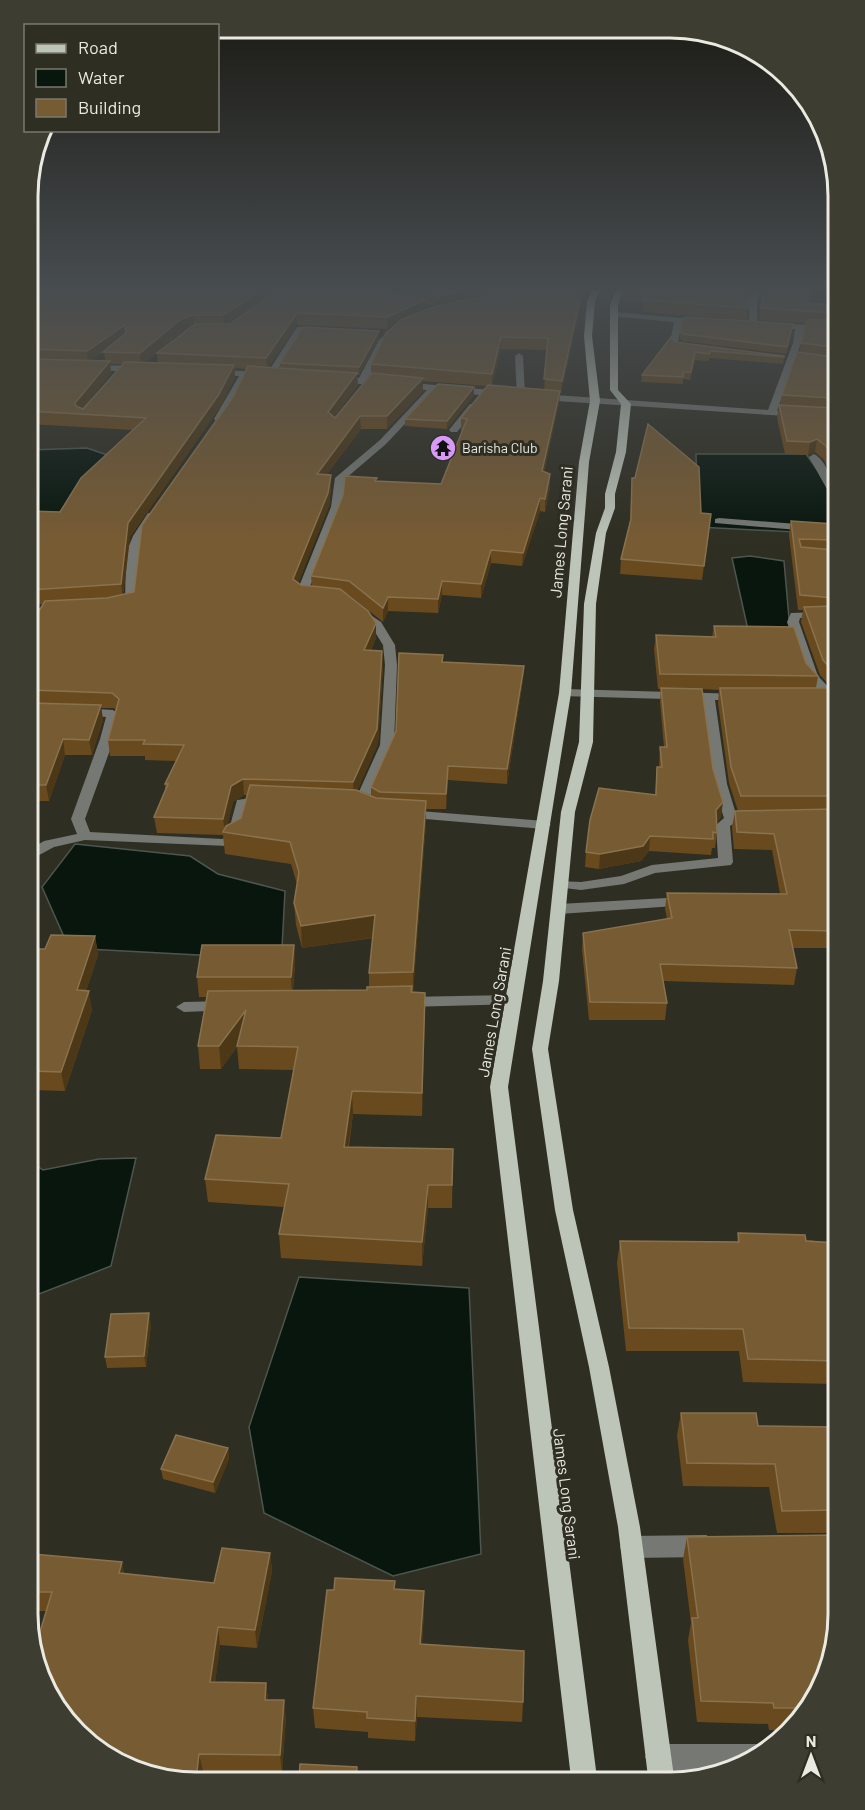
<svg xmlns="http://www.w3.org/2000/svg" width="865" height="1810" font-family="Barlow,sans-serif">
<rect width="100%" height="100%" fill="#2f2e22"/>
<!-- water -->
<path fill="#08160e" stroke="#4c564e" stroke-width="1.5" d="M87,448L113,457L81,504L39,522H29V450Z
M696,454H806L833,492L834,534L698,527Z
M750,556L784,561L790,630H748L732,558Z
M75,844L190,856L218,874L285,891L282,948L198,955L69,948L42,887Z
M136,1158L111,1266L39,1294L32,1292L31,1162L43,1170L99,1159Z
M299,1277L469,1288L481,1554L393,1576L264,1513L249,1427Z"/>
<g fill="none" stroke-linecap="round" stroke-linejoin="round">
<!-- minor -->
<path fill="#757873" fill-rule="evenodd" d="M752,290H760L757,298V325L753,327L749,325V298Z
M614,312L703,320L707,322L703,324L682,322L678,342L693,345L694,347L690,350L670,343L674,322L611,316L610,314Z
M769,323L833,326V330L804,329L801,343L777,411L801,413V417L541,400L537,397L541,394L768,410L793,343L795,329L772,327H769Z
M297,327H320L324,329L320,331H302L273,377L248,376L222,421H216L214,419L239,376L215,375L211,372L212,370L268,372Z
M393,327L400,329L387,341L368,379L502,391L506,394L502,397L436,391L386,444L345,479L341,507L308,592L319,596L313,599L298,596L296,594L331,507L335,478L380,440L427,390L338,382L334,379L338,376L359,378L379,340Z
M519,353L523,356L525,396L521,399L517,396L515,356Z
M92,365L140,366L144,369L140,372L89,370L88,368Z
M470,404L478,406L457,432H451L449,430Z
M814,454C826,460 833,481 833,494L828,491L809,457Z
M148,513L157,515C129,555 142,560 136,603L126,607H118V603L125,601L126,553L133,536Z
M719,518L810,525L815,528L810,531L715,523V519Z
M30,607L46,609L48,611L34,635L30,637V623L35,614L30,613Z
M360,608L381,622L395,645L397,665L394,745L367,805L360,809L353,805L380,745L385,665L383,645L370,624L354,611Z
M821,612L825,613V617L800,618L799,622L818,676L834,693V704L830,703L806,677L787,622L791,613Z
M565,689L742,694V700H715L727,784L736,814L754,813L761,817L759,820L735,823L730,826L733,862L731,865L655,873L624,884L581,890L556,887L554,884L556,881L581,882L621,876L652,865L718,858L716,825L724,818L713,784L702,700L561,696V690Z
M81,708L113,710L119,714L114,739L85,819L90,832L222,839L227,837L237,800L265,796L272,800L270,803L248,806L241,839L228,846L85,840L54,847L30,860V849L44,841L77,834L71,819L100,739L106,717L77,715L75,712Z
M407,810L544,821L551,825L544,829L402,817L400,814Z
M685,897L692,902L690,905L559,914L551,909L559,904Z
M514,995L520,996L522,1000L520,1004L406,1007L398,1002L406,997Z
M226,1001L234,1006L232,1010L184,1012L176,1007L184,1002Z
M706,1535L714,1539L717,1546L714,1553L706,1557L631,1558L623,1554L620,1547L623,1540L631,1536Z
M658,1744H757L767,1751L730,1770H658L649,1766L645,1757L649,1748Z"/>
<!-- major -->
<path fill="#bdc4b8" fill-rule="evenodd" d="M592,290H600L595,302L592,336L600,401L589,462L571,693L508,1087L597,1778H571L490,1087L559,693L579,462L590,401L584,336L587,302Z
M616,290H624L618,305V390L631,404L626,452L615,494V508L606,533L596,604L593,742L575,812L559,981L548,1049L573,1210L609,1367L640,1527L674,1777H648L618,1527L589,1367L555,1210L532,1049L543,981L561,812L579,742L584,604L596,533L605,508V494L616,452L621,404L610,390V305Z"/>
</g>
<!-- wall -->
<path fill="#694a1e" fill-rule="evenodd" d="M29,290L374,291V290H493L474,298L481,297L496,290H591L586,297H583L561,393H560L559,403L544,472L550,474V487L545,512L540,511L522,566L491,563L481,598L442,595L438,613L388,611L383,622L349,595H347L376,623V638L371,650L383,666L378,744L357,790L371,795V787L443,655V662L524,666L523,680L507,784L448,780L446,809H426V822L413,992L425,993L422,1116L353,1114L349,1147L453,1149L452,1208H428L422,1266L281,1258L279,1234L284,1207L208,1202L205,1179L281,1138L294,1070L239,1069L237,1047L221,1069H200L198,1046L207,997H199L197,977L294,945L295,965L293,991L367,990L369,987V973L373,938L302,948L296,925L294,903L297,884L291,864L225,854L223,835L157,833L154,817L165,791V784L176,761L145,760V756H110L108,740L116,710L114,708H101L103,720L92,755H65L49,801H30V623L33,621L43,604L30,605L32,616L30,619L29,511L60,512L133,430L29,424ZM425,303L435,305L437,307L425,311ZM254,307L230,324H228ZM297,325L387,329L395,325L371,364V374L335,418L334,417L358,385L357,375H359L379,338L280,363V368L268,367ZM188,329L157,353L158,363H144L183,330ZM501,349L547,350L544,390L492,385ZM104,352L105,361H92L93,359ZM110,364H123L82,409L111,373ZM235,368L247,369L134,592L123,594L130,537L220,407L235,377ZM423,381L487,386L461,418V430L462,431L441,484L377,481L311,576L312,586L301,585L298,583L329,506L331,488L327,474L361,429H387L423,391ZM244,795H247L241,818L227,826L233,802Z
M599,290H614L610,300L599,299Z
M623,290H750L748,294V308L747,320L643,312V302L622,301Z
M761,290H813L809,303L833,305V482L832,476L824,460L815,452L808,455L785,454L777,418L779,405H780L782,395L799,353L801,343L806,323L759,320L762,291Z
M680,331H792L786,354L682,341L680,338Z
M675,342L784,356L783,364L710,358L708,361L695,360L690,380L683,379V384L641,382L642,375Z
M474,395L447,429L405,426V419Z
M632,478L701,513L711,514L702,580L620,574L621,559L630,521Z
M791,521L834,524L835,948H792L797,968L794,985L663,981L667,1003L665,1020H589L582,950L583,933L667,919L665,909L667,893L780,894L772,850L734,849L732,827L735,811H738L729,783L718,703L719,690L702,689L713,769L721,817L717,822V833L715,848H712L711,855L649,851L641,861L599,869L585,867L586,852L655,795L657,767H659L660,747H664L660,702L661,689H658L654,649L656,635L712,637L714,626L806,663L818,676L816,688L833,689L820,675L801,622L803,610H798L789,535Z
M95,936L98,955L86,991L92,1010L65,1091L31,1090V949H45Z
M738,1233L836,1243L837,1384L743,1382L739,1351H626L617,1263L620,1241L737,1242Z
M151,1324L146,1367L107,1368L105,1357Z
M681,1413L758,1426L830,1427L832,1419L837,1420V1533H777L769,1487L683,1486L677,1435Z
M228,1448L229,1459L215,1493L163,1479L161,1469Z
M687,1537L838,1626L803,1717L790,1730H769L768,1724L697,1722L688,1640L691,1623L683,1559Z
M270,1553L272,1571L257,1648L220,1645L215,1682L266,1683L268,1700L286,1717L282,1772L203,1771L202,1780H163L46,1611H33V1554L124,1574L214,1583Z
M395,1589L424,1611L422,1644L523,1702L522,1722L417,1717L415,1741L368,1738V1732L315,1728L313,1708Z"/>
<!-- shaded-wall -->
<path fill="#4c3817" d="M262,290H280L224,327L223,315Z
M467,290H493L471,300L437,308V297Z
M582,290L583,297L561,393L562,381Z
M587,290H591L586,297Z
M610,290H614L610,300Z
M811,290H813L806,314L807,303Z
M35,294L37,306L29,310V297Z
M425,300V312L387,329V317Z
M297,313V325L267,370L266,358Z
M193,315L194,327L183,330L141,365L140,353L181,319Z
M125,325L126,337L88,363L87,351Z
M379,331V338L359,375V367Z
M501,337V349L492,387V374Z
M110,361L111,373L78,414L75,403Z
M234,365L235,377L220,407L130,537L123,599L121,584L128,523Z
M357,373L358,385L328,425V412Z
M423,378V391L387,429V416Z
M474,387V395L447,429V421Z
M560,391L559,403L541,484L542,471Z
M360,416L361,429L317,487V474Z
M817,439L815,452L808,455L810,442Z
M550,474V487L545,512V499Z
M331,475V488L329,506L294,593L293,579Z
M540,498V511L522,566L523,553Z
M491,550V563L481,598V584Z
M442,581V595L438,613V599Z
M388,597V611L383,622V608Z
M30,604L32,616L30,619Z
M376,623V638L364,665V650Z
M382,651L383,666L378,744L354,799L353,782Z
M524,666L523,680L507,784V769Z
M101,705L103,720L92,755L89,740Z
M63,739L65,755L49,801L46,785Z
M448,766V780L446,809V794Z
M243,779L244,795L233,802L226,832H225L223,819L231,786Z
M426,801V822L413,995V972Z
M723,802L721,817L714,825L716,810Z
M650,836L649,851L641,861L599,869L600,854Z
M375,915L376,937L302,948L301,926Z
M95,936L98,955L80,1009L77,990Z
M294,945L295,965L292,997L291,977Z
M89,991L92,1010L65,1091L61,1072Z
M425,993V1015L422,1116V1093Z
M246,1010L248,1032L221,1069L219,1046Z
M352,1091L353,1114L345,1170L344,1147Z
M428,1185V1208L422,1266V1242Z
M149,1313L151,1324L146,1367L144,1356Z
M228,1448L229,1459L215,1493L213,1482Z
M270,1553L272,1571L257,1648L255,1630Z
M122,1562L126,1580L119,1573Z
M424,1591V1611L420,1665V1644Z
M218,1627L220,1645L213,1699L210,1682Z
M266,1683L268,1700H265Z
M416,1696L417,1717L415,1741V1721Z
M284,1700L286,1717L282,1772L280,1755Z
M199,1754L203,1771L202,1780H196Z"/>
<!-- building -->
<path fill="#775b33" stroke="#89724e" stroke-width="1.5" d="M29,290H262L223,315H193L181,319L140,353L103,352L126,333L125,325L87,351L29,349V306L43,298L35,294L29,297Z
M278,290H366L425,300L387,317L297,313L266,358L157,353L195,324H230Z
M415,290H467L437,297L435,293Z
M495,290H582L562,381L544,379L548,338L501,337L492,374L371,364L386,333L401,320L431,308L481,297Z
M627,290H748V308L643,300V291Z
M763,290H811L807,303L833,305V313L761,308Z
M685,317L793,324L787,347L683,334L680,331Z
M807,320H833V347L801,343Z
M303,327L379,331L359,367L280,363Z
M671,337L675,342L784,356V357L711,351L709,354L695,352L691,372H683V377L642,375Z
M797,352L833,357V398L782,395Z
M29,359L110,361L75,403L76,406L83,409L125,362L234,365L219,394L128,523L121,584L30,590L29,511L60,512L81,478L146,418L29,411Z
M248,366L357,373L328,412L335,418L372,373L423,378L387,416H360L317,474L331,475L328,493L293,579L301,585L340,589L368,611L376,623L364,650L382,651L377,729L353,782L243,779L231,786L223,819L154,817L168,784H165L184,745L143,744L145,740H108L119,699L112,693L30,690V623L33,621L45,601L107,598L134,592L142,525L233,397Z
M438,384L474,387L447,421L405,419Z
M488,385L560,391L542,471L550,474L545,499L540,498L523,553L491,550L481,584L442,581L438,599L388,597L383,608L349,581L311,576L343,495L345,476L377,478L375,481L441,484L467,419L461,418Z
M779,405L833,408V461L826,446L817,439L810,442L787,441Z
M648,424L699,467L701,513L711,514L704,566L621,559L631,519L632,478H635Z
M791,521L834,524V540L799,539L801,547L834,550V598L800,595Z
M834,606V672L823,660L804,607Z
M714,626L794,627L806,663L818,676L660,674L656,635L716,637Z
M399,653L443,655L442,662L524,666L507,769L448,766L446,794L380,792L371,787L396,731Z
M661,688L702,689L713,769L723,802L716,810L717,833L713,832V839L650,836L643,846L600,854L586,852L590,820L599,788L656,795L657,767H662L660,747H667Z
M720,688H830L834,689V721H833L834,727L835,796H741L731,767Z
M30,703L101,705L89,740L63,739L46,785H30Z
M250,785L356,790L376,798L426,801L413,972L369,973L375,915L301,926L294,903L299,872L290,842L223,832L226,826L241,818Z
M835,809V931L789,930L797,968L660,964L667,1003L590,1002L583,933L672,918L667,893L787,894L774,834L737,832L735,811Z
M51,935L95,936L77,990L89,991L61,1072L31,1071V949H45Z
M202,945H294L291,977H197Z
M412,986L411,992L425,993L422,1093L352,1091L344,1147L453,1149L452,1185H428L422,1242L279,1234L289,1184L205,1179L216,1135L281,1138L298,1047L237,1046L246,1010L219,1046H198L208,991L367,990V987Z
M738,1233L805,1235L806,1241L836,1243L837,1361L748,1359L743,1329L629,1328L620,1241L739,1242Z
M149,1313L144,1356L105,1357L111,1314Z
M681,1413H756L758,1426L833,1427L832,1419L837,1420V1510L782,1511L775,1464L687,1463Z
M176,1435L228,1448L213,1482L161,1469Z
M837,1535L838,1626L806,1708H774L773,1703L701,1701L692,1618H698L687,1537Z
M222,1548L270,1553L255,1630L218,1627L210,1682L266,1683L265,1700H284L280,1755L199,1754L196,1780H163L84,1741L33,1658V1655L52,1592H33V1554L122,1562L119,1573L214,1583Z
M335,1578L395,1581L394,1589L424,1591L420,1644L524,1651L523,1702L416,1696L415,1721L367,1718V1712L313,1708L327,1590H334Z
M300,1764L357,1767L356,1779H299Z"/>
<!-- sky -->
<linearGradient id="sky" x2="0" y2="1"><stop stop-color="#1a1913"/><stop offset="0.53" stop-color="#474c4f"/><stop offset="1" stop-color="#474c4f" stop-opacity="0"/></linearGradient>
<rect width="865" height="543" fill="url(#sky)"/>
<!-- icons -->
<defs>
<g id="temple-disc" transform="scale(1.35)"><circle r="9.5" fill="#d99af7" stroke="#2f2e22"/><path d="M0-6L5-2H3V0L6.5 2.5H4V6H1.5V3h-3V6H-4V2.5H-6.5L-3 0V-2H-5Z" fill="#111"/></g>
</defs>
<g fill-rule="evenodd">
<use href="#temple-disc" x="443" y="448"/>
</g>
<g text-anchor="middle" stroke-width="6" stroke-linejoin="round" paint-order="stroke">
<!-- far-poi labels -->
<g font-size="14" fill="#ebeae2" stroke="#2f2e22" text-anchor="start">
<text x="462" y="453">Barisha Club</text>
</g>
<!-- street labels -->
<g font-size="16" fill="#ebeae2" stroke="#2f2e22">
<text transform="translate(561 532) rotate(-85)" y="6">James Long Sarani</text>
<text transform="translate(494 1012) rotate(-80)" y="6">James Long Sarani</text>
<text transform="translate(567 1494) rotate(83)" y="6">James Long Sarani</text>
</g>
</g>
<!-- crop -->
<path d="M0 0H865V1810H0ZM196 38H670A158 158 0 0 1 828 196V1614A158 158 0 0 1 670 1772H196A158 158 0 0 1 38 1614V196A158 158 0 0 1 196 38Z" fill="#3e3d31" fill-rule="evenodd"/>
<path fill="none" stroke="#ebeae2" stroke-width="3" d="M196 38H670A158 158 0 0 1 828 196V1614A158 158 0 0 1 670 1772H196A158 158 0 0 1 38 1614V196A158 158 0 0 1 196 38Z"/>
<!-- legend -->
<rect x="24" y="24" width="195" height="108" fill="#2f2e22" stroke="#7a796f" stroke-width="1.5"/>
<rect x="36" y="44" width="30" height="9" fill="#bdc4b8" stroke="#7a796f" stroke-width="1.5"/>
<text x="78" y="54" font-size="18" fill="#ebeae2">Road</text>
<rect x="36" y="69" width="30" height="18" fill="#08160e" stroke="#7a796f" stroke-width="1.5"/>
<text x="78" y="84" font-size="18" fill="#ebeae2">Water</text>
<rect x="36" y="99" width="30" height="18" fill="#775b33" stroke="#7a796f" stroke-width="1.5"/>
<text x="78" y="114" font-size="18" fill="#ebeae2">Building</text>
<!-- north arrow -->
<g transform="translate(811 1756)" stroke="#2f2e22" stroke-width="4.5" paint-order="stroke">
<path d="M0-4.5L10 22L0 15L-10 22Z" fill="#ebeae2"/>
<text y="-9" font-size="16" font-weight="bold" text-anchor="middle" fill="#ebeae2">N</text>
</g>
</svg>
